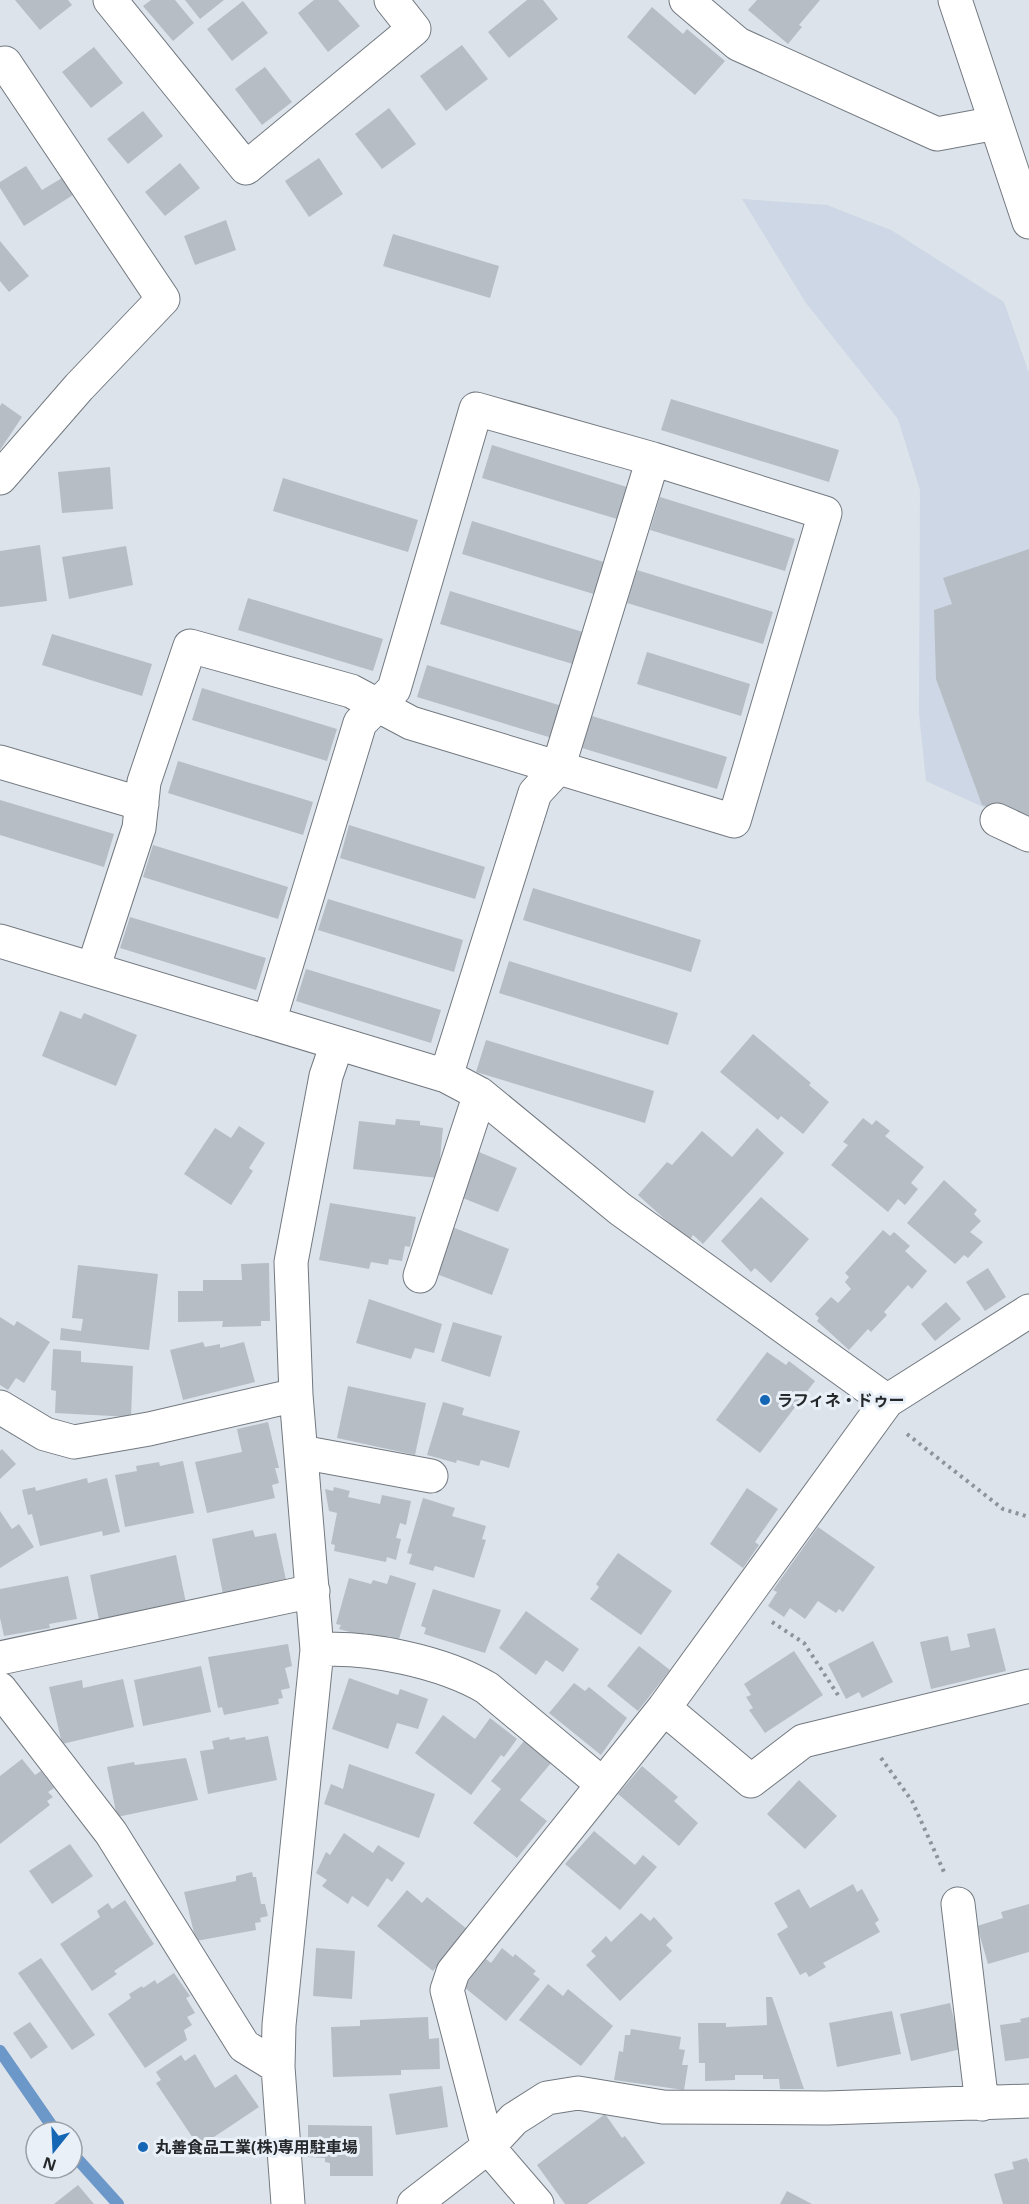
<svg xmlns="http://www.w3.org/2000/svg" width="1029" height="2204" font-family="'Open Sans','Noto Sans JP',sans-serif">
<rect width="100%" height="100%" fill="#dce3ea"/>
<!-- built -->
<path fill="#cdd7e5" d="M742,199L827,205L891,230L1004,302L1029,373V828L926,781L919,714L920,490L898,419L806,303Z"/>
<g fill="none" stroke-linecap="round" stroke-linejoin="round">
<!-- stream -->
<path stroke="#6c97c9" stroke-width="12" d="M0,2051L56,2132
M72,2153L118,2204"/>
</g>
<!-- building -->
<path fill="#b7bdc5" d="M15,0H68L72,5L40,30Z
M151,0H175L194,23L173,41L143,6Z
M185,0H224L200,19Z
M314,0H338L360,26L328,52L298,13Z
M527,0H543L558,19L509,58L488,32Z
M757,0H820L799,25L802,27L788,44L748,10Z
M243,1L268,33L232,61L207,29Z
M652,7L683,34L687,29L725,61L695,95L627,37Z
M462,45L488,79L446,111L420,76Z
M94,47L123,83L91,108L62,72Z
M265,67L292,102L262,125L235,89Z
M389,108L416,144L382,169L355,134Z
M143,111L163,136L128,164L107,139Z
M319,158L343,194L309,217L285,181Z
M180,163L200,188L165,216L145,192Z
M26,166L42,190L62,178L73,195L24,226L0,188V182Z
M226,220L236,250L195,265L184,236Z
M393,234L499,266L490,298L383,266Z
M0,241L29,276L9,292L0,281Z
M671,399L839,450L829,482L661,430Z
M2,403L22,417L0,450V406Z
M492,445L627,487L617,519L482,478Z
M110,467L113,509L62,513L58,472Z
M283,478L418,520L408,552L273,511Z
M660,497L795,539L785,571L650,530Z
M472,521L607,563L597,595L462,554Z
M40,545L47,601L0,607V551Z
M126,546L133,585L69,599L62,557Z
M1029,549V816L1027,817L982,805L936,679L934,610L952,604L943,578Z
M637,570L773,612L763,644L627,603Z
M450,591L586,633L576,665L440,624Z
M248,598L383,639L373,671L238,630Z
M52,634L152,664L142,696L42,665Z
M647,652L750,684L741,716L637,684Z
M427,665L562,706L552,738L417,697Z
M202,688L337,729L327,761L192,720Z
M592,716L727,757L717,789L582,748Z
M178,761L313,802L303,835L168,793Z
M0,800L114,834L104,867L0,835Z
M349,825L485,867L475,899L340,858Z
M153,845L288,887L278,919L143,877Z
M533,888L701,940L691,972L523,920Z
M328,899L463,940L454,972L318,930Z
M130,917L266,958L256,990L120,948Z
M509,961L678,1013L668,1045L499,993Z
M306,969L441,1010L431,1043L296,1001Z
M60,1011L81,1019L84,1013L137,1035L116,1086L42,1056Z
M753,1034L811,1083L809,1085L829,1102L803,1134L781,1116L778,1120L720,1072Z
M486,1040L654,1091L645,1123L476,1072Z
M863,1118L872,1125L876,1120L890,1131L885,1136L924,1167L911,1183L918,1189L905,1205L898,1199L888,1212L831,1165L848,1145L843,1142Z
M396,1119L420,1121V1125L443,1128L438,1178L353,1169L359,1121L395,1125Z
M239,1126L265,1143L249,1168L253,1171L231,1205L184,1174L215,1128L231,1138Z
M757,1128L784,1153L703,1244L693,1235L689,1241L638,1195L667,1162L672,1165L702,1131L732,1157Z
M479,1152L517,1168L498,1212L460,1197Z
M944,1180L977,1210L974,1214L981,1221L970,1232L983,1242L968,1258L964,1255L955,1264L907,1223Z
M761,1197L809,1239L771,1283L755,1268L751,1272L721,1241Z
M330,1203L416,1217L410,1247L405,1246L402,1261L389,1259L388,1265L371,1262L369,1269L319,1260Z
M452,1227L509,1249L492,1295L434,1273Z
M883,1230L890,1236L894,1232L910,1246L905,1251L927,1271L912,1289L908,1285L884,1312L887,1315L871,1332L868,1329L849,1350L817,1321L819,1318L815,1314L831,1297L838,1303L851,1289L845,1282L849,1277L845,1273Z
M269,1263L270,1321H261V1326L222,1327L223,1321L178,1322V1291H203V1280H242L241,1264Z
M78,1265L158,1274L149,1350L60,1340L61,1328L81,1331L83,1319L72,1318Z
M988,1268L1006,1297L985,1311L966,1282Z
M369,1299L442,1324L434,1353L415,1348L411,1359L356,1343Z
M946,1302L961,1319L935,1341L921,1324Z
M0,1317L14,1326L17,1321L50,1342L24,1383L16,1378L8,1390L0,1385Z
M453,1322L502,1336L490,1377L441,1361Z
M203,1342L205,1347L220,1344V1348L244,1342L255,1382L183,1400L170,1350Z
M53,1349L81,1351V1362L133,1366L131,1417L55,1413L56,1391L51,1390Z
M767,1352L786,1365L789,1361L815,1381L760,1453L716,1420Z
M348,1386L426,1403L415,1455L337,1438Z
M443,1402L464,1408L462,1415L520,1431L509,1468L481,1460L479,1466L457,1460L456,1463L427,1455Z
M268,1422L279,1468H275L279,1483L272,1485L275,1498L207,1513L195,1462L242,1452L237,1429Z
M2,1449L16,1464L0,1479V1451Z
M183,1461L194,1513L125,1527L115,1475L137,1471L136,1466L159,1462L160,1466Z
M87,1478L88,1483L107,1478L120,1532L103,1536L102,1531L40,1546L32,1514L28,1515L22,1490L35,1487L36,1491Z
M334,1487L350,1491L348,1497L380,1504L382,1495L411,1501L406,1525L400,1523L396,1538L401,1539L396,1560L387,1557L386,1562L334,1551L335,1545L331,1544L337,1513L329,1511L325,1489L333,1491Z
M747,1488L778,1509L755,1542L759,1545L743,1568L710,1544Z
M423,1498L455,1508L452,1516L486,1526L482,1539L486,1540L474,1578L435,1566L433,1571L409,1564L412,1554L407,1553Z
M0,1511L12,1529L19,1524L34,1547L0,1568Z
M818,1527L875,1567L843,1612L839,1609L836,1613L818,1601L805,1619L790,1608L784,1617L768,1606L777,1592L773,1590Z
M253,1530L255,1537L276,1533L286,1580L223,1594L212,1539Z
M618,1553L672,1591L641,1635L590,1599L599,1587L596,1584Z
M176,1555L186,1603L99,1620L90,1575Z
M390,1575L416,1583L399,1639L388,1636L387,1640L365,1633L364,1636L339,1629L341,1625L336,1624L349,1578L371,1584L373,1580L387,1584Z
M68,1576L77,1619L49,1624L50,1628L4,1636L0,1618V1589Z
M433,1589L501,1610L485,1653L424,1634L426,1628L421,1626Z
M526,1611L579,1649L563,1672L546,1660L536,1675L499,1648Z
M995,1628L1006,1671L931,1689L920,1642L948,1636L951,1651L970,1647L967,1634Z
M873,1641L893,1682L862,1698L859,1692L846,1699L828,1664Z
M288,1644L292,1666L285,1668L290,1688L281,1690L283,1698L278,1699L279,1704L224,1715L222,1707L218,1708L208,1657Z
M639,1646L670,1670L638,1711L607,1686Z
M794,1651L823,1695L765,1733L749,1710L753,1708L746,1697L751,1695L744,1684Z
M201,1666L211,1712L143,1726L134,1680Z
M349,1678L398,1695L400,1689L428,1699L418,1729L397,1723L388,1749L332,1729Z
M123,1679L134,1727L62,1744L49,1687L82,1680L83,1688Z
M574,1683L585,1691L589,1687L627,1718L601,1755L549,1713Z
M443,1715L475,1739L490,1718L517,1739L504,1757L501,1755L471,1795L415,1753Z
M268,1736L277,1780L208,1794L200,1751L214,1749L212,1741L229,1737L230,1740L245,1737L246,1740Z
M524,1741L551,1763L520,1800L547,1821L517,1858L473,1823L501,1789L491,1781Z
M186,1758L198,1800L117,1817L107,1767L134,1762L135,1765Z
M22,1759L35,1775L41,1771L54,1788L48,1792L53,1797L47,1801L50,1805L0,1844V1776Z
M349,1764L435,1794L419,1838L324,1804L331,1784L343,1789Z
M642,1766L678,1797L674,1801L698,1823L679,1846L618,1794Z
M799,1780L837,1816L805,1849L767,1814Z
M594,1831L635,1865L643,1855L657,1867L620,1910L565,1864Z
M344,1833L373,1853L378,1845L405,1863L392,1882L387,1878L368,1907L352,1896L348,1904L322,1886L327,1880L316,1873L326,1852L330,1855Z
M70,1844L93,1876L52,1904L29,1871Z
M252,1872L253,1877H256L261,1904H265L268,1916L260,1918L261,1922L255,1923L256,1930L196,1941L184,1892L236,1881V1876Z
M853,1884L857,1892L862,1889L879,1920L875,1923L880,1932L823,1963L826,1967L809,1977L806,1972L800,1975L777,1934L788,1927L774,1903L799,1889L810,1908Z
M407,1890L422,1903L427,1897L467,1929L433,1971L377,1926Z
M125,1900L154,1944L114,1971L117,1974L92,1991L60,1944L100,1917L97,1911L108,1903L112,1909Z
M1029,1904V1952L988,1964L977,1926L1003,1918L1001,1912Z
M641,1913L650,1921L654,1917L673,1938L666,1945L672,1951L620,2001L586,1965L596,1956L591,1951L606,1936L611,1942Z
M316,1948L355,1951L352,1999L313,1996Z
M502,1948L513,1957L515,1954L536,1971L533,1974L540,1979L506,2021L464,1987L486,1959L491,1963Z
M41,1958L95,2035L72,2050L18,1973Z
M174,1973L190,1996L186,1998L195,2013L187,2017L192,2025L184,2030L187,2040L145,2068L108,2014L131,1998L129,1994L142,1986L143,1988L155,1980L157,1984Z
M548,1984L563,1996L568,1989L613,2026L581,2066L519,2020Z
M766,1997H772L804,2089H780L779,2079H763V2075H735V2080L705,2081V2063H699L698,2023H726V2027L767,2025Z
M950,2003L961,2049L911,2061L900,2014Z
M892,2011L901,2054L837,2067L829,2023Z
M428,2017L429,2039L439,2038L440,2069L401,2070V2075L333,2077L331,2027L360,2026V2020Z
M1029,2017V2058L1005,2061L1000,2025L1021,2022L1020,2019Z
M30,2022L48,2047L31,2059L13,2033Z
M631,2029L681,2037L679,2049L685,2050L682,2065H688L684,2090L614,2080L619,2051L623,2052L625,2035H630Z
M195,2054L215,2088L236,2074L259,2107L199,2147L156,2083L161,2080L156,2072L181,2055L185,2061Z
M442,2086L448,2127L396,2135L389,2094Z
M605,2114L622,2138L625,2136L645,2163L587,2204H565L537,2165Z
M308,2125L372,2126L373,2176H330V2163L325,2162V2158L308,2157Z
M1027,2158L1029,2163V2204H1003L994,2174L1014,2169L1012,2162Z
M78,2185L94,2204H54Z
M787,2191L812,2204H780Z"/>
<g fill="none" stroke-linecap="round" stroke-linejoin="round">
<!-- minor casing -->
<g stroke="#737980" stroke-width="35">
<path id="minor" d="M110,0L246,168L414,29L391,0
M686,0L738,44L937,134L996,123
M955,0L1029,222
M0,478L79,387L163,299L5,63
M0,762L142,804
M997,820L1029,835
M0,941L446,1076L480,1094L620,1209L887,1401
M93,969L139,828L144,782L190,646L351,691L411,723L734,821L825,513L653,459L476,409L394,689L360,723L269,1022
M446,1076L535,793L558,768L653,459
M420,1276L480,1094
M0,1407L45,1434L74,1442L149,1429L296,1395
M301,1452L431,1476
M317,1650C368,1646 443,1662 487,1688L601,1783
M0,1658L313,1591
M0,1689L111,1833L244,2046L278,2067
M664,1708L751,1781L803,1741L1029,1686
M958,1904L982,2104
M288,2204L278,2067L279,2025L317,1650L296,1395L291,1262L326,1076L337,1044
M414,2204L488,2147L447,1990L453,1972L664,1708L887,1401L1029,1311
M537,2204L488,2147L514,2119L547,2098L578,2093L663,2107L827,2108L1029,2101"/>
</g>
<!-- path -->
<path stroke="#8e9399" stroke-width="4" stroke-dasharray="3 4.5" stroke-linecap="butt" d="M907,1434L1003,1509L1029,1517
M772,1622L804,1643L838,1695
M881,1758L912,1801L944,1872"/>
<!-- minor -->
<use href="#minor" stroke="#fff" stroke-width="33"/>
</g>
<!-- markers -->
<g fill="#1566b5" stroke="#e9f0f8" stroke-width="2">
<circle cx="765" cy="1400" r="6"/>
<circle cx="143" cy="2147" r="6"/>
</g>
<g text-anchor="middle" stroke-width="6" stroke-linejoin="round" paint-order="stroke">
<!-- poi labels -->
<g font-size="16" font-weight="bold" fill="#26292c" stroke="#e9f0f8" text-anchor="start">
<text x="777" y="1406">ラフィネ・ドゥー</text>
<text x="155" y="2153">丸善食品工業(株)専用駐車場</text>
</g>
</g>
<!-- north arrow -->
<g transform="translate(54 2150) rotate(198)"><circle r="28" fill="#e9f0f8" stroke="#9ba0a6" stroke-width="1.5"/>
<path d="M0-4.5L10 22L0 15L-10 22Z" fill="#1566b5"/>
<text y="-9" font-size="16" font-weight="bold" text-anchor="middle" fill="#26292c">N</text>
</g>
</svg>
